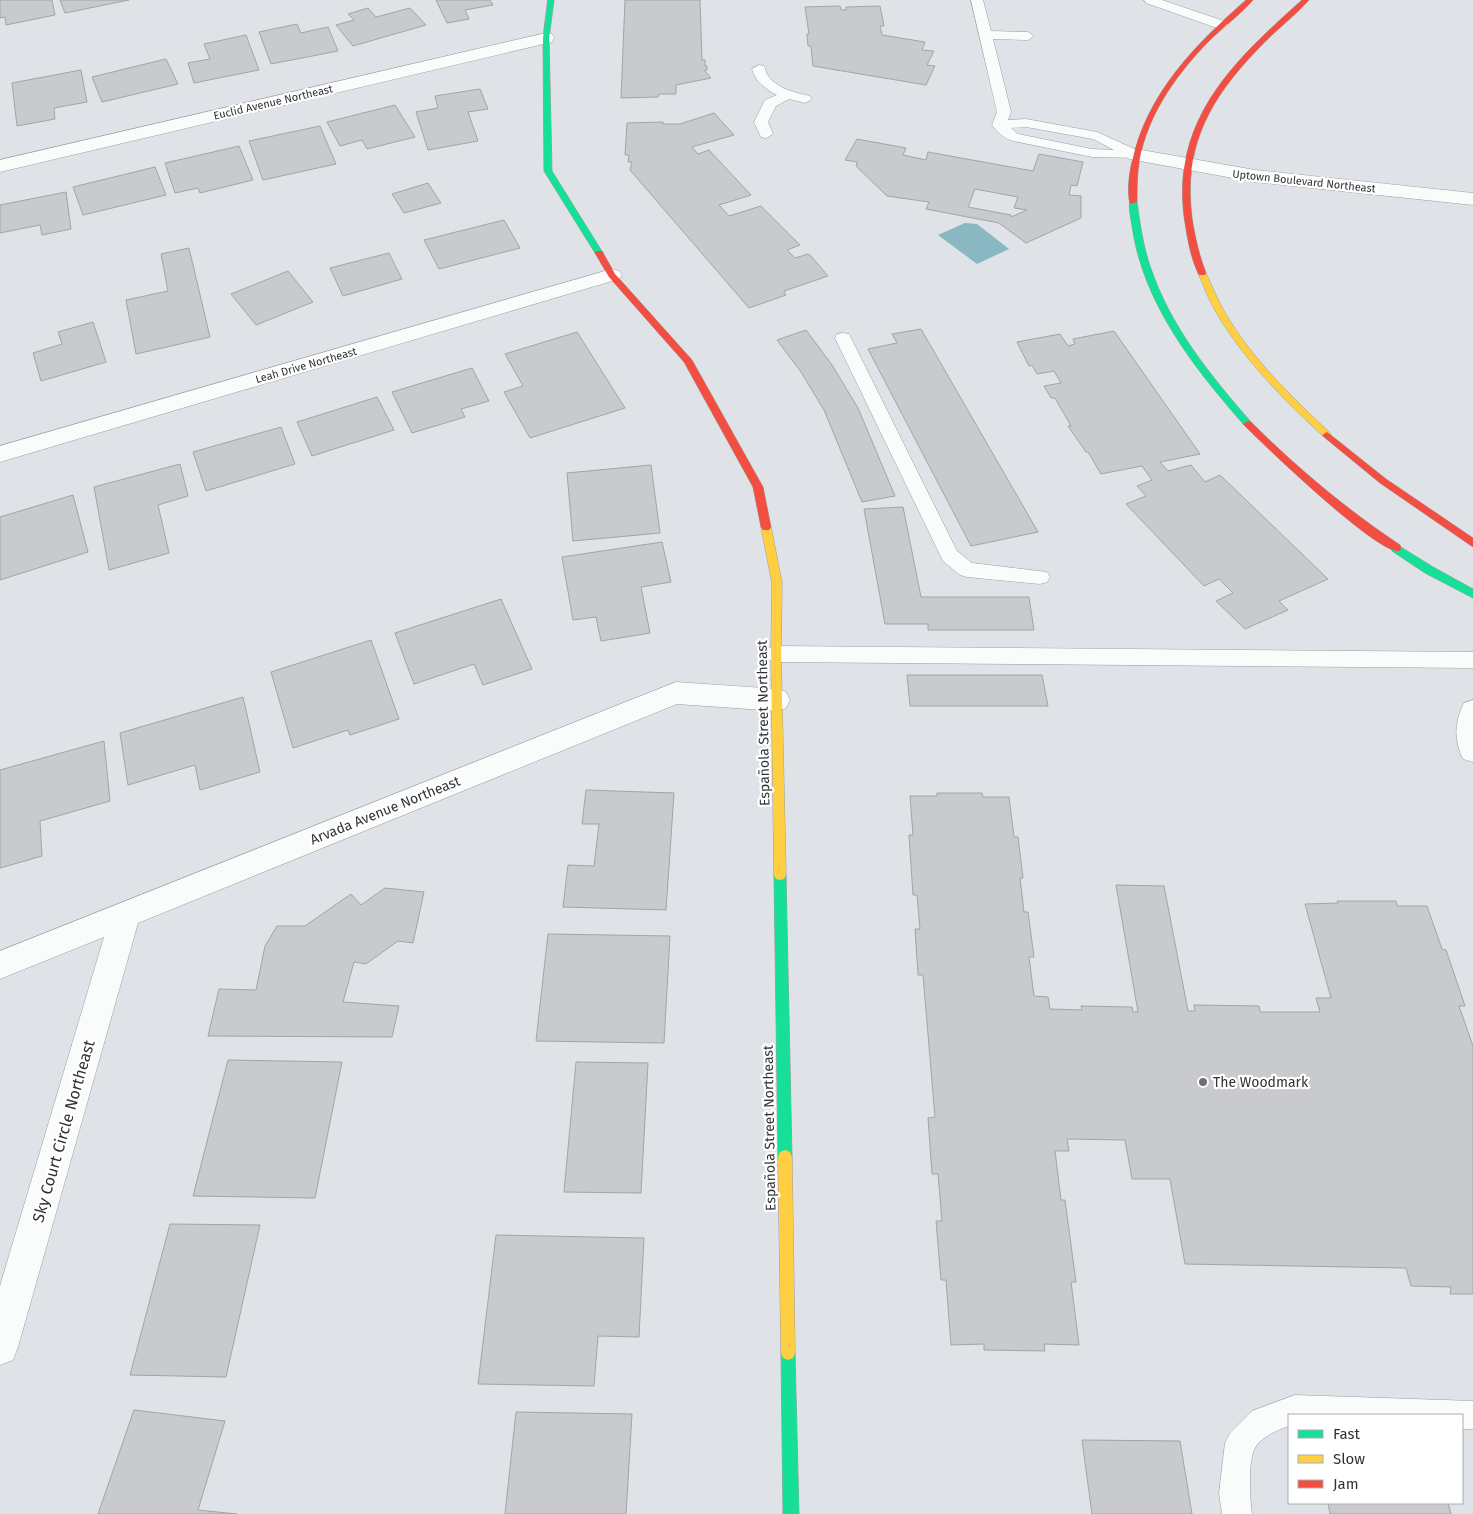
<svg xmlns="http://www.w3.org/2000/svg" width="1473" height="1514" font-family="'Fira Sans',sans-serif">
<rect width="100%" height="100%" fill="#dfe2e6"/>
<!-- water -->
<path fill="#89b8c2" d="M965,223L977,224L1009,249L977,264L938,235Z"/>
<!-- building -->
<path fill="#c8cacd" stroke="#a2a4a7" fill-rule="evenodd" d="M0,0H52L55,15L6,25L5,17L0,18Z
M60,0H129L65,13Z
M436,0H490L493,5L465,10L469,19L447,23Z
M625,0H700L702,60H705V66H707V70H704L711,78L676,85V94H659L658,97L621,98Z
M840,6L841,10H846V7L880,6L884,26H880L882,35L925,42L922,50L934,51L927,65L935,66L926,85L813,66L811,46H808L807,34H809L805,7Z
M368,8L376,17L410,8L426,25L353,46L336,25L354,20L348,14Z
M297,24L301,33L328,27L338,51L271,64L259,32Z
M246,35L259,70L194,83L188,63L210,59L204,44Z
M166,59L178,84L102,102L92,77Z
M81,70L87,102L54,108L55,119L17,126L12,83Z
M480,89L488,109L468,112L478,141L428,150L416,112L438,108L435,96Z
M395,105L415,137L367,149L362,140L340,146L327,122Z
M714,113L734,135L692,147L698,154L709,150L751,195L719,205L729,216L761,206L800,245L787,250L795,258L808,254L811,256L828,276L784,291L786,295L749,308L630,170L632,162H628L629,155H625L627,123L663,122V124H680Z
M320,126L336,164L263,180L249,141Z
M857,139L906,148L903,155L926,160L928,152L1033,171L1039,154L1083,162L1077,186L1071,185L1069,195L1081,196V218L1026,243L999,223L926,209L929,202L887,196L856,166L857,162L845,160ZM975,189L1018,197L1014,208L1027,210L1011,217V215L968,207Z
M239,146L253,180L200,193L198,188L175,193L165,163Z
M155,167L166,195L83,215L73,187Z
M428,183L441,203L404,213L392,194Z
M66,192L71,229L42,235L40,225L0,233V205Z
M504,220L520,248L439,269L424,240Z
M189,248L210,337L136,354L126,300L168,291L161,254Z
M389,253L402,279L343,296L330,268Z
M288,271L313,302L256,325L231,294Z
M93,322L106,362L41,381L33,353L62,344L58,332Z
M921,329L1038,532L971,546L868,349L897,343L892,334Z
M806,330L832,365L858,408L895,496L862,502L824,410L801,372L777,340Z
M1114,331L1200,454L1160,462L1168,471L1191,465L1205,482L1220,475L1328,579L1279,601L1288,610L1245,629L1216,601L1233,593L1219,579L1204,586L1126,504L1146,496L1137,486L1152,480L1142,466L1101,474L1088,452H1086L1068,426H1071L1055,398H1051L1044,386L1061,383L1054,371L1037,374L1032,365L1029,366L1017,342L1060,334L1068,346L1075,344L1073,339Z
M577,332L625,408L530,438L504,392L523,386L505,354Z
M472,368L489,401L461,409L465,417L412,433L392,392Z
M377,397L394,430L312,456L297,422Z
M281,427L295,464L206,491L193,452Z
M180,464L188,496L158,505L169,553L109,570L94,487Z
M651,465L660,533L573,541L567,473Z
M73,495L88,552L0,580V517Z
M903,507L921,597H1029L1034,630H928V624H885L864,509Z
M662,542L671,582L641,587L650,633L601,641L596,617L573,620L562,557Z
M501,599L532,669L483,685L474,664L414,684L395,633Z
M371,640L399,719L350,735L348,730L293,748L271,672Z
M907,675H1042L1048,706H910Z
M243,697L260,772L200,790L195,765L128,785L120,733Z
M104,741L110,801L40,821L42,856L0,868V770Z
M586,790L674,793L666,910L563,907L568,865L594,866L599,824H582Z
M937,793H982L983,797H1009L1014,837H1018L1023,878H1020L1024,912H1028L1034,957H1029L1034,996L1048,997L1050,1009L1082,1010L1081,1006L1132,1007L1133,1012H1138L1116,885L1164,886L1188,1011H1195L1194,1005L1259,1006L1260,1012H1320L1316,998H1331L1305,904L1338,903L1337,901H1396L1397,906H1427L1442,949L1446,950L1465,1006H1459L1473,1046V1294H1450L1451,1287L1411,1286L1406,1268L1185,1264L1170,1179H1132L1125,1140L1067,1139L1069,1151H1055L1061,1200H1065L1076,1282H1071L1079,1345L1044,1344L1045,1351L984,1350V1344L951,1345L946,1280H941L936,1221H942L938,1174H932L928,1118L935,1117L923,975H918L915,929H920L917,895H913L909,835H913L910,796H937Z
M385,888L424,892L413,943L398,941L366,964L354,962L343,1002L399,1006L392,1037L208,1036L219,989L256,990L265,946L277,926H305L351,894L361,905Z
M548,934L670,936L664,1043L536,1041Z
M228,1060L342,1062L315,1198L193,1196Z
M576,1062L648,1063L641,1193L564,1192Z
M170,1224L260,1225L226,1377L130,1375Z
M496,1235L644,1238L639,1337L598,1336L594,1386L478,1384Z
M134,1410L225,1421L198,1510L237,1514H98Z
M516,1412L632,1414L626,1514H505Z
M1082,1440L1180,1441L1192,1514H1092Z
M1328,1503H1448L1451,1514H1330Z"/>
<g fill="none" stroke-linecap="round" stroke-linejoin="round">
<!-- lane casing -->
<g stroke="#9c9ea1" stroke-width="1">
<path id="lane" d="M971,0H983L991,31L1028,32L1034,36L1028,40L993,39L1011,112L1008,120L1026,119L1097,132L1141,152L1143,155L1141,158L1092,157L1013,141C1005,139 997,132 992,125L997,112ZM1026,127L1093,139L1114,150L1092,149L1018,134L1011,128Z
M1144,0H1162L1227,22L1228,25L1222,29L1217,28L1146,3Z
M759,65L764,66C766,70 766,74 769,77C778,89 796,93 810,96L812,99L805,103L789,99L776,106L768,122L773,134L766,138L761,137L754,122L765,100L777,95C765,89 756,82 752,69Z
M843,333L849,334L851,338L957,551L972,563L1047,572L1050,577L1047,582L1040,584L967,577L960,575L943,561L835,338L837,334Z
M776,646L1473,652V668L776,662L769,660L766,654L769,648Z
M1295,1395L1473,1401V1429H1462V1415H1289V1426C1277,1430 1259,1438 1254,1450C1248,1463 1250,1500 1252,1514H1222L1219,1493L1225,1443L1230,1433L1252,1411Z"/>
</g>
<!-- street casing -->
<g stroke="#9c9ea1" stroke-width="1">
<path id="street" d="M546,33L552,34L554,38L552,42L0,172V160Z
M1136,149L1255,170L1473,193V205L1255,182L1129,159L1127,155L1129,151Z
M612,269L619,271L622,275L619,279L0,462V446Z
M676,682L777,689L786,692L790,700L786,708L777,711L677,704L138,923L18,1347L13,1360L0,1365V1286L104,937L0,979V951Z
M1473,700V762L1463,759C1454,741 1454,722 1464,703Z"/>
</g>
<!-- fast casing -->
<g stroke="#9c9ea1" stroke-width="1">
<path id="fast" d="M548,0H554L549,38L552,171L603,253L599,255L595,253L544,171L543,38Z
M1130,200L1137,202C1140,224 1143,245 1150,266C1170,326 1210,375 1251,422V426H1245C1195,369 1143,304 1132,226C1131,218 1128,208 1130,200Z
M1396,544L1433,567L1473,589V598L1425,573L1392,551L1391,548L1392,545Z
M780,870L784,871L786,875L792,1157L790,1162L785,1164L780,1162L778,1157L774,875L776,871Z
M788,1346L793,1348L795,1353L799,1514H783L781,1353L783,1348Z"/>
</g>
<!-- slow casing -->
<g stroke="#9c9ea1" stroke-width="1">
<path id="slow" d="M1202,270L1206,273C1212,286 1217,299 1224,311C1251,358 1291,396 1330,433V437H1324C1283,399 1244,360 1216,312C1208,299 1204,286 1198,273Z
M766,523L771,527L782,583L781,654L786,875L784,879L780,880L776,879L774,875L771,654L772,583L761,527Z
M785,1150L790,1152L792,1157L795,1353L793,1358L788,1360L783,1358L781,1353L778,1157L780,1152Z"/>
</g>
<!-- jam casing -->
<g stroke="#9c9ea1" stroke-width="1">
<path id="jam" d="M1246,0H1253C1240,15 1223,27 1208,42C1174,77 1143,121 1138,171C1137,181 1137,192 1137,202L1130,204C1127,192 1129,174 1132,162C1147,93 1195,45 1246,0Z
M1302,0H1309C1293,18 1273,32 1257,50C1209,100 1183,147 1192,218C1195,237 1199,255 1206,273L1205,275H1199C1190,257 1187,236 1184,216C1172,118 1235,60 1302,0Z
M596,251H602L615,274L692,360L763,487L771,527L769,530H763L761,527L753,487L684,362L609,277L595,253Z
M1248,421L1251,422C1297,468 1346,509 1400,545L1401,548L1400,551C1379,556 1264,445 1245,426L1243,424Z
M1327,432L1386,479L1473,538V547L1380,483L1324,437L1322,435Z"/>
</g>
<!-- lane -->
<use href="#lane" fill="#fafbfb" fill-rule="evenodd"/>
<!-- street -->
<use href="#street" fill="#fafbfb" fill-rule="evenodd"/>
<!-- fast -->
<use href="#fast" fill="#16e098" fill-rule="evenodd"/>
<!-- slow -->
<use href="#slow" fill="#ffcf43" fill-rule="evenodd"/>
<!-- jam -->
<use href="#jam" fill="#f24e42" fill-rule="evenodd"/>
</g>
<!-- markers -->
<circle fill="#6d7072" stroke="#fff" stroke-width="2" cx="1203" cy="1082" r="5"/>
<g text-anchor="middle" stroke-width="4.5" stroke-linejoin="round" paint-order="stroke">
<!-- far-street labels -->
<g font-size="11" fill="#303234" stroke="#fff">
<text transform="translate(273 102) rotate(-13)" y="4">Euclid Avenue Northeast</text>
<text transform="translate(1304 181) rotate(6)" y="4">Uptown Boulevard Northeast</text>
<text transform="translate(306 365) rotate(-16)" y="4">Leah Drive Northeast</text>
</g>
<!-- street labels -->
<g font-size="14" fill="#303234" stroke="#fff">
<text transform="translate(763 723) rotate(-91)" y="5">Española Street Northeast</text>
<text transform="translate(385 810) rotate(-22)" y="5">Arvada Avenue Northeast</text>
<text transform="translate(769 1128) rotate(-91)" y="5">Española Street Northeast</text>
</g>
<!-- poi labels -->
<g font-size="14" fill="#303234" stroke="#fff" text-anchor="start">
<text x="1213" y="1087">The Woodmark</text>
</g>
<!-- near-street labels -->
<g font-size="16" fill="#303234" stroke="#fff">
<text transform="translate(63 1131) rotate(-74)" y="6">Sky Court Circle Northeast</text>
</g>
</g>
<!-- legend -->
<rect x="1288" y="1414" width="175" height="90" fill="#ffffff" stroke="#acadae"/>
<rect x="1298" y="1430" width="25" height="8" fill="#16e098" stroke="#acadae"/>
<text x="1333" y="1439" font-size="15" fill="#303234">Fast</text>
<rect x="1298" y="1455" width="25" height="8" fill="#ffcf43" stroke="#acadae"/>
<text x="1333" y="1464" font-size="15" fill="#303234">Slow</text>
<rect x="1298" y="1480" width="25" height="8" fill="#f24e42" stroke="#acadae"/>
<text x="1333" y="1489" font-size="15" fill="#303234">Jam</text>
</svg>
